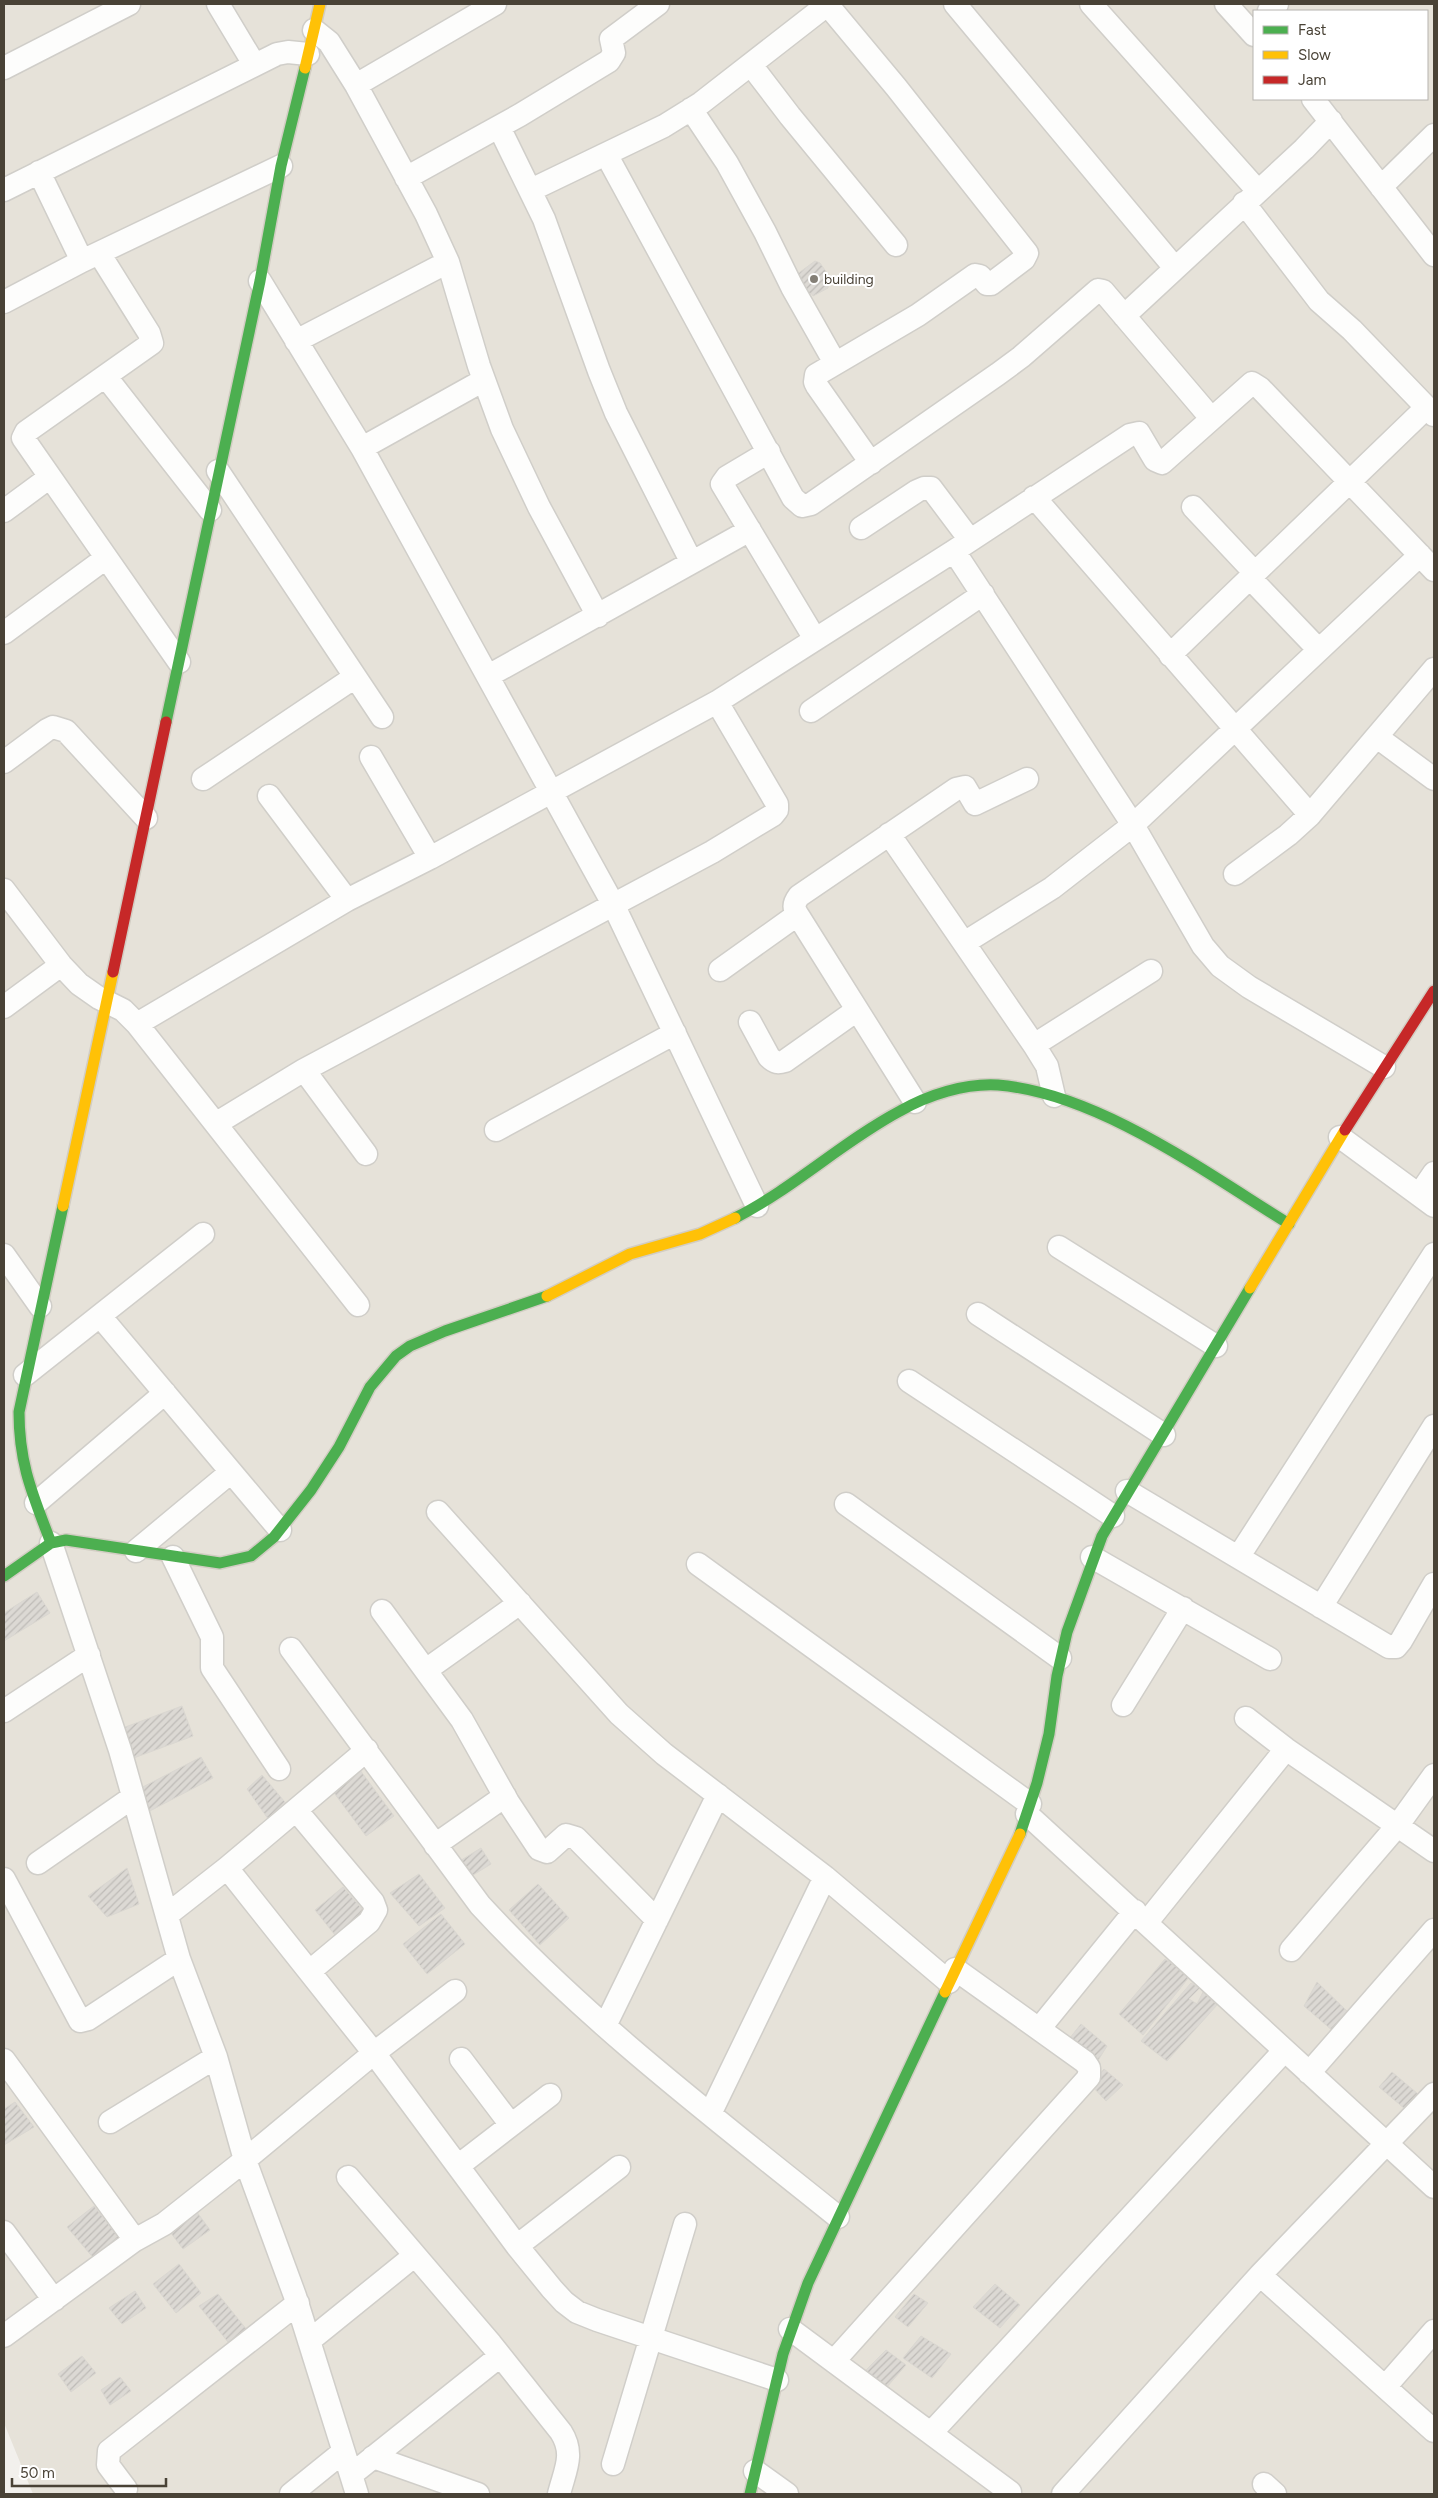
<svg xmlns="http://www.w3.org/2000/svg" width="1438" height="2498" font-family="Figtree,sans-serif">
<defs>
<pattern id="building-hatch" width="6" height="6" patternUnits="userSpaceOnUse" patternTransform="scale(1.25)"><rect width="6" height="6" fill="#dcd9d4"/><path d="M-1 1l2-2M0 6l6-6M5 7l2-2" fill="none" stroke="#bebbb7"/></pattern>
</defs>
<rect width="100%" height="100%" fill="#f2f0ec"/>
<!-- residential -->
<path fill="#e6e2d9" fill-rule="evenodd" d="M4,4H1434V2494H33L4,2423ZM1254,11H1427V99H1254Z"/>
<!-- building -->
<path fill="url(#building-hatch)" stroke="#dad7d1" d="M815,261L820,263L829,276L828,288L813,296L811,293L808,297L796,275Z
M37,1592L50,1613L4,1641V1613Z
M182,1706L193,1736L131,1759L120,1729Z
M201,1757L213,1778L146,1813L135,1791Z
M357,1766L394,1816L366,1836L329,1786Z
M262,1775L290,1808L271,1823L247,1789Z
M481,1848L491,1864L465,1880L455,1864Z
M127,1868L139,1904L107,1917L88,1896Z
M419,1874L445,1908L419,1926L390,1893Z
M538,1884L569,1918L540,1945L509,1910Z
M343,1887L368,1916L339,1940L315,1910Z
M441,1914L465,1944L427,1974L403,1944Z
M1165,1959L1190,1976L1143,2035L1119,2014Z
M1317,1982L1349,2013L1333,2031L1304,2006Z
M1191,1983L1200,1988L1189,1999L1197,2004L1203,1992L1217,2005L1167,2061L1141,2041Z
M1081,2024L1107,2046L1097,2062L1069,2039Z
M1104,2069L1123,2085L1106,2101L1091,2085Z
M1392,2072L1418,2094L1405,2109L1379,2087Z
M15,2102L34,2127L4,2145V2109Z
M191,2204L210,2230L183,2249L164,2224Z
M94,2206L123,2243L96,2261L67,2227Z
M179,2264L201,2293L176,2313L153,2284Z
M995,2284L1020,2305L1000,2328L973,2307Z
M135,2291L146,2308L122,2324L109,2308Z
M218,2294L247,2330L228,2342L199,2306Z
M914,2294L928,2303L908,2327L895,2317Z
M921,2336L951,2354L932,2378L903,2358Z
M886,2350L906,2365L886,2388L864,2372Z
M82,2356L96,2373L71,2392L58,2374Z
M120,2377L131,2391L110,2405L101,2390Z"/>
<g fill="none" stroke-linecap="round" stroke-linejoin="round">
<!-- street casing -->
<g stroke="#d0cec9" stroke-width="25">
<path id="street" d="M218,4L254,64
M955,4L1175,268
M1091,4L1258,191
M1226,4L1254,35
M1269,11L1277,4
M314,30L329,42L356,85L426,214L448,262L479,366L502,429L539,507L598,616
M751,65L790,116L896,245
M4,68L129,4
M356,85L495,4
M1313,99L1434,255
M691,109L727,163L765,232L792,287L835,363
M499,127L544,219L599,371L616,413L691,561
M606,154L793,498L802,506L811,504L998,374L1021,357L1098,290L1103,291L1211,418
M39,172L82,261
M406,178L520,115L609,61L614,53L611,39L658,4
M1381,187L1434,135
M4,190L277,54L288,52L308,54
M531,190L664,126L701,103L823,8L831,9L896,87L1027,253L1024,259L991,284H987L980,276L975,275L918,315L816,375L815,382L817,386L871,463
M1244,203L1319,301L1352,330L1434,415
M99,253L149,333L152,343L26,432L23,438L179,662
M260,281L362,448L613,904L757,1206
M4,302L82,261L281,166
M1124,316L1304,149L1331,121
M296,341L448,262
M106,377L210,510
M362,448L484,380
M769,452L727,477L722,484L815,639
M218,471L382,717
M1034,497L1310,815
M1193,507L1255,573
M4,511L50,477
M861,528L917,491L924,488H931L970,540
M954,551L1133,825L1203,946L1220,966L1249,987L1384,1067
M1250,578L1319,650
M4,633L106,558
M1170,655L1427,407
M488,676L750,530
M811,711L983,594
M1377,737L1434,779
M371,757L430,858
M4,762L47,730L53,727L66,731L146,818
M203,779L355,677
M269,796L347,900
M889,834L1034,1045L1047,1066L1054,1096
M1235,874L1288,835L1310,815L1434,669
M4,890L61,965L79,984L99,998L123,1010L137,1024L358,1305
M964,943L1052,888L1133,825L1420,555
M720,970L797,915
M4,1007L61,965
M750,1022L769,1057C775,1063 778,1063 785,1061L857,1010
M137,1024L347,900L430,858L717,702L954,551L1130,435L1139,433L1155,460L1162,463L1252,383L1260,388L1434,570
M1034,1045L1151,971
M304,1070L366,1154
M915,1102L799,917C793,908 793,904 799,896L956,789L965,787L975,804L1027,779
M217,1123L304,1070L712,852L773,815L777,810V804L717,702
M496,1130L675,1033
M1340,1137L1434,1206
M1419,1195L1434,1173
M1059,1247L1216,1346
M4,1255L40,1306
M978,1314L1164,1435
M100,1316L280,1530
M25,1375L203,1234
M909,1381L1113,1516
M1127,1491L1389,1647H1396L1401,1641L1434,1584
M36,1503L165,1393
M846,1504L1060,1658
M438,1512L619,1714L664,1754L825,1877L949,1982
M51,1543L120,1750L179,1959L216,2057L245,2160L295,2296L357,2494
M136,1551L231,1472
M1239,1556L1434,1254
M173,1557L212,1637V1668L279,1769
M1092,1557L1270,1659
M698,1564L1030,1804
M1321,1607L1434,1426
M382,1611L462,1720L508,1802L539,1849L547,1852L566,1835L576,1838L657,1920
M291,1649L480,1905C587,2021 715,2118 838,2217
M426,1670L520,1603
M1123,1705L1183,1608
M4,1711L89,1655
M1246,1718L1286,1749L1434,1851
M296,1810L373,1902L376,1910L369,1922L310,1971
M1027,1814L1434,2187
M435,1845L505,1796
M38,1863L133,1797
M227,1868L367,1750
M4,1879L80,2021L88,2019L179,1959
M167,1915L227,1868L374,2053L517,2246L552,2289L564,2302L577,2312L597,2320L777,2380
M1147,1922L1286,1749
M1291,1950L1398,1825L1434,1775
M605,2026L718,1795
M1039,2029L1135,1911
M461,2059L511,2125
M4,2060L135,2240
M1309,2073L1434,1930
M710,2114L825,1877
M110,2122L216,2057
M458,2166L550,2095
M348,2177L491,2344L561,2432C575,2454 565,2470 559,2494
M4,2232L54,2300
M517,2246L619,2167
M1260,2275L1434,2431
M790,2329L1010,2492
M4,2336L135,2240L164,2224L245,2160L374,2053L455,1991
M309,2341L414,2256
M834,2361L1089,2077V2068L1085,2062L955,1969
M1385,2387L1434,2331
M931,2433L1284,2051
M373,2457L478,2494
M613,2464L685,2224
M755,2471L787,2494
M351,2475L500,2356
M1264,2484L1275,2494
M126,2489L108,2465L109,2451L298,2303
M291,2494L343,2452
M1063,2494L1260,2275L1434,2094"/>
</g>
<!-- fast casing -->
<g stroke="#d2cdc3" stroke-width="14">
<path id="fast" d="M166,722L260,281L281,166L305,68
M735,1218C794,1188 842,1142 900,1111C928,1095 965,1083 998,1085C1097,1093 1205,1172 1289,1224
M51,1543C33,1495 19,1465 19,1412L63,1206
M4,1576L51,1543L66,1540L220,1563L251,1556L274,1537L311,1490L339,1447L370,1387L396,1356L410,1346L445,1331L547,1296
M1020,1834L1037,1783L1049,1734L1057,1676L1067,1632L1102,1536L1250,1288
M750,2494L783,2354L808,2283L945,1992"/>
</g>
<!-- slow casing -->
<g stroke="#d2cdc3" stroke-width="14">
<path id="slow" d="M305,68L320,4
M63,1206L113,972
M1250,1288L1345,1130
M547,1296L630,1254L700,1234L735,1218
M945,1992L1020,1834"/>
</g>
<!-- jam casing -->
<g stroke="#d2cdc3" stroke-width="14">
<path id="jam" d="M113,972L166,722
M1345,1130L1434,991"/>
</g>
<!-- street -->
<use href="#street" stroke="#fdfdfc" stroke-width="22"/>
<!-- fast -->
<use href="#fast" stroke="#4caf50" stroke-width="11"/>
<!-- slow -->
<use href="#slow" stroke="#ffc107" stroke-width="11"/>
<!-- jam -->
<use href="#jam" stroke="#c62828" stroke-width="11"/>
</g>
<!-- markers -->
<circle fill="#847f76" stroke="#fff" stroke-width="2" cx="814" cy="279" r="5"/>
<g text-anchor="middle" stroke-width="4" stroke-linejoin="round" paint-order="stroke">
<!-- poi labels -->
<g font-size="14" fill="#494236" stroke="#fff" text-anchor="start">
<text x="824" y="284">building</text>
</g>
</g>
<!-- border -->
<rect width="1438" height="2498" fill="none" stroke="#494236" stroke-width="10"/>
<!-- legend -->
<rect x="1253" y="10" width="175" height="90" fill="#ffffff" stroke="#b6b3af"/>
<rect x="1263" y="26" width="25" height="8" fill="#4caf50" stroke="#b6b3af"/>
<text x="1298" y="35" font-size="15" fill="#494236">Fast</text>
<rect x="1263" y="51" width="25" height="8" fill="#ffc107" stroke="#b6b3af"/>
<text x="1298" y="60" font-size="15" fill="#494236">Slow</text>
<rect x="1263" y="76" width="25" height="8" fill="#c62828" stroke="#b6b3af"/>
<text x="1298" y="85" font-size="15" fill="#494236">Jam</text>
<!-- scale -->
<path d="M12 2478v8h154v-8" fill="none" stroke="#494236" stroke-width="2.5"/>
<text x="20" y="2478" font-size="15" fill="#494236" stroke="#ffffff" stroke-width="4" paint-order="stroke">50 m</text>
</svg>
